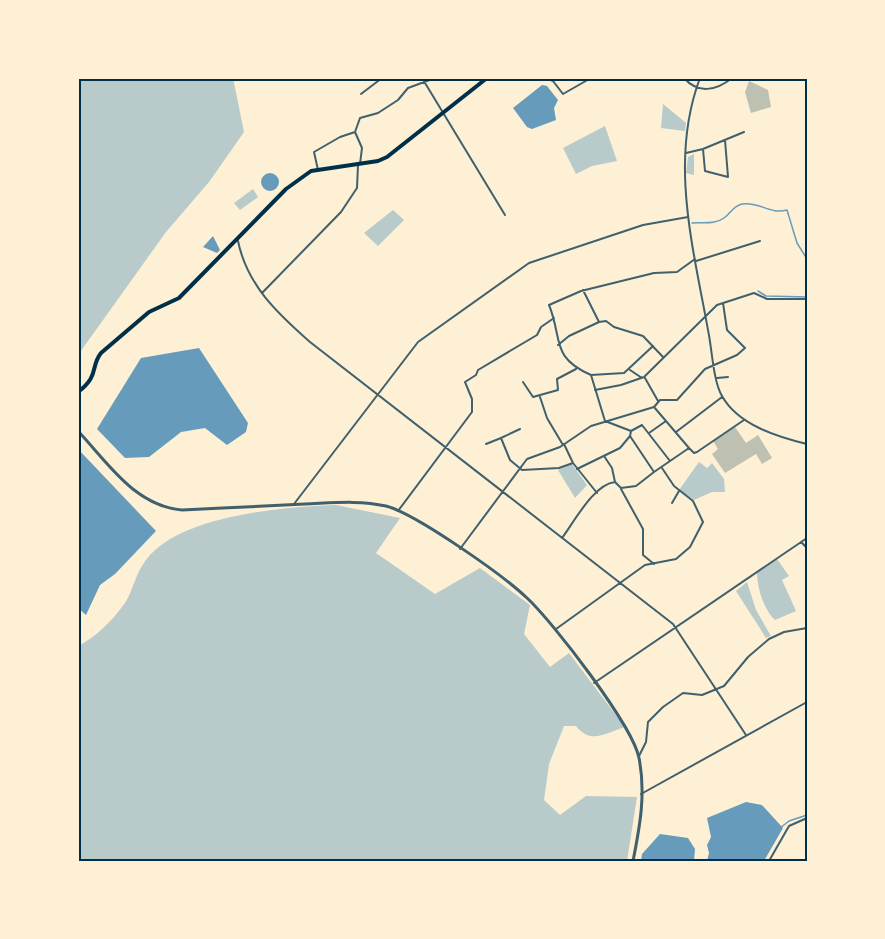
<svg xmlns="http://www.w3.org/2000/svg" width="885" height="939" font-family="Barlow,sans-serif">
<rect width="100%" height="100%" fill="#fdf0d5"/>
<!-- green -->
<path fill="#b9caca" d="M78,78H233L244,132L209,182L166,232L78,355Z
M663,104L686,123L685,131L661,128Z
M605,126L617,161L592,166L576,174L563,148Z
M694,154V175L686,173L688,157Z
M253,189L258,197L240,210L234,203Z
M393,210L404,220L378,246L364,233Z
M699,462L707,468L712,463L724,479L725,492H712L694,500L679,490Z
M572,464L587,485L575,498L558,470Z
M336,505L400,518L376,553L435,594L480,568L530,605L524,634L550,667L569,653L625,727C605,733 591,745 576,726H564L549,764L544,800L560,815L586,796L637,797L627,861H78V646C96,637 113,620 125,603C132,592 135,577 142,566C171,515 283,507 336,505Z
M777,559L789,576L782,580L796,611L775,620C764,610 757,588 757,572Z
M747,582L756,610L771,636L766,638L736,591Z"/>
<!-- water -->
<path fill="#669bbc" d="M542,85L547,86L558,100L554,108L556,120L532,129L527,127L513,108Z
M261 182a9 9 0 1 1 18 0a9 9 0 1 1-18 0Z
M213,236L220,250L217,253L203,247Z
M199,348L248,423L246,432L227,445L205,428L181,432L149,457L125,458L97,429L141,358Z
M78,449L156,531L115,574L100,585L86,615L78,608Z
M746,802L762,805L783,828L764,861H707L709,853L707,845L711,837L707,818Z
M660,834L688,838L695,849L694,861H641L642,854Z"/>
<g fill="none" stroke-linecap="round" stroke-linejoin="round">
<!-- stream -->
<path stroke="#669bbc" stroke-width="1.5" d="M692,223C702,222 715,225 724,218C731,213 733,206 742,204C759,201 770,215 787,210L797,243L807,259
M758,291L766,296L807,297
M780,828L789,821L807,815"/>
</g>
<!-- building -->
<path fill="#bec0b2" d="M749,81L768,90L771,107L751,113L745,92Z
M735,427L746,443L758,435L772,458L762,464L756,454L725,473L712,454L718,449L713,441Z"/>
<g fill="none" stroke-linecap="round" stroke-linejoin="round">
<!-- minor -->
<path stroke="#3f606c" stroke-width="2" d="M422,78L505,215
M546,78L553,81L563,94L591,78
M684,78C698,94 716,91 732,78
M700,78C669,160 693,247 708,330C712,348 713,381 722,396C738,425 778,437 807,444
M361,94L382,78
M703,149L705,171L728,177L725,140
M686,153L703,149L744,132
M360,164L362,148L355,132L360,118L378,113L398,100L408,88L435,78
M318,170L314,152L340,137L355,132
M238,241C247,285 277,313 310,342L673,624L746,735
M695,259L677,272L654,273L581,291L549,305C563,339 550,357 591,375L605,421L631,431L630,436L654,472L689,448L694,453L697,452L744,420
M696,261L760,241
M583,290L599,322L606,321L614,327L643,336L663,357
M262,293L341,212L357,188L358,165
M558,345L569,336L599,322
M630,370L642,378
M591,375L624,373L653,346
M645,378L658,401
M717,378L728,377
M523,382L533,397L558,390L557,379L576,369
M595,390L621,385L644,377L717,305L754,293L767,299H807
M540,397L547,418L563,445
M654,407L689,448
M631,431L642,425L670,461
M676,432L722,397
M649,433L666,421
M501,438L520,429
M486,444L501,438L510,460L522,470L559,468L573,463
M564,444L573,463L597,493
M604,456L612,468L615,482
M577,469L620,448L630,436
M621,489L643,529V555L654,564
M672,503L679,491
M294,504L418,342L529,263L643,225L688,217
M398,511L472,412V399L465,382L476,375L478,370L537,335L541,327L554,318
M562,538C574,522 594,484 615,482L621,488L636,486L654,472
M801,542L807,548
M460,549L527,459L560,447L591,426L654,407L660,400H677L705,369L737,355L745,348L727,330L723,303
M807,581V597
M556,629L645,565L676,559L690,547L703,522L693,501L674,486L662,468
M594,683L807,538
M639,756L646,742L648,722L663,707L683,693L702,695L724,686L748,657L769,639L784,632L807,628
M641,794L807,702
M769,861L789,826L807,818"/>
<!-- tertiary -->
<path stroke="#3f606c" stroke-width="3" d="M78,431C108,463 135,506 182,510C223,508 263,506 305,504C332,503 359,500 386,506C416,514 503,575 527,598C553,622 633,726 639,758C646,793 640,826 633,861"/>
<!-- secondary -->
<path stroke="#003049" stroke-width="4" d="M78,392C100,375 90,367 101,353L149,312L179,298L286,189L311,171L378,161L387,157L487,78"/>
</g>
<!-- border -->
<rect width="885" height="939" fill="none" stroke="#fdf0d5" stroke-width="159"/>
<rect x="80" y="80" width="726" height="780" fill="none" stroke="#003049" stroke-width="2"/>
</svg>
